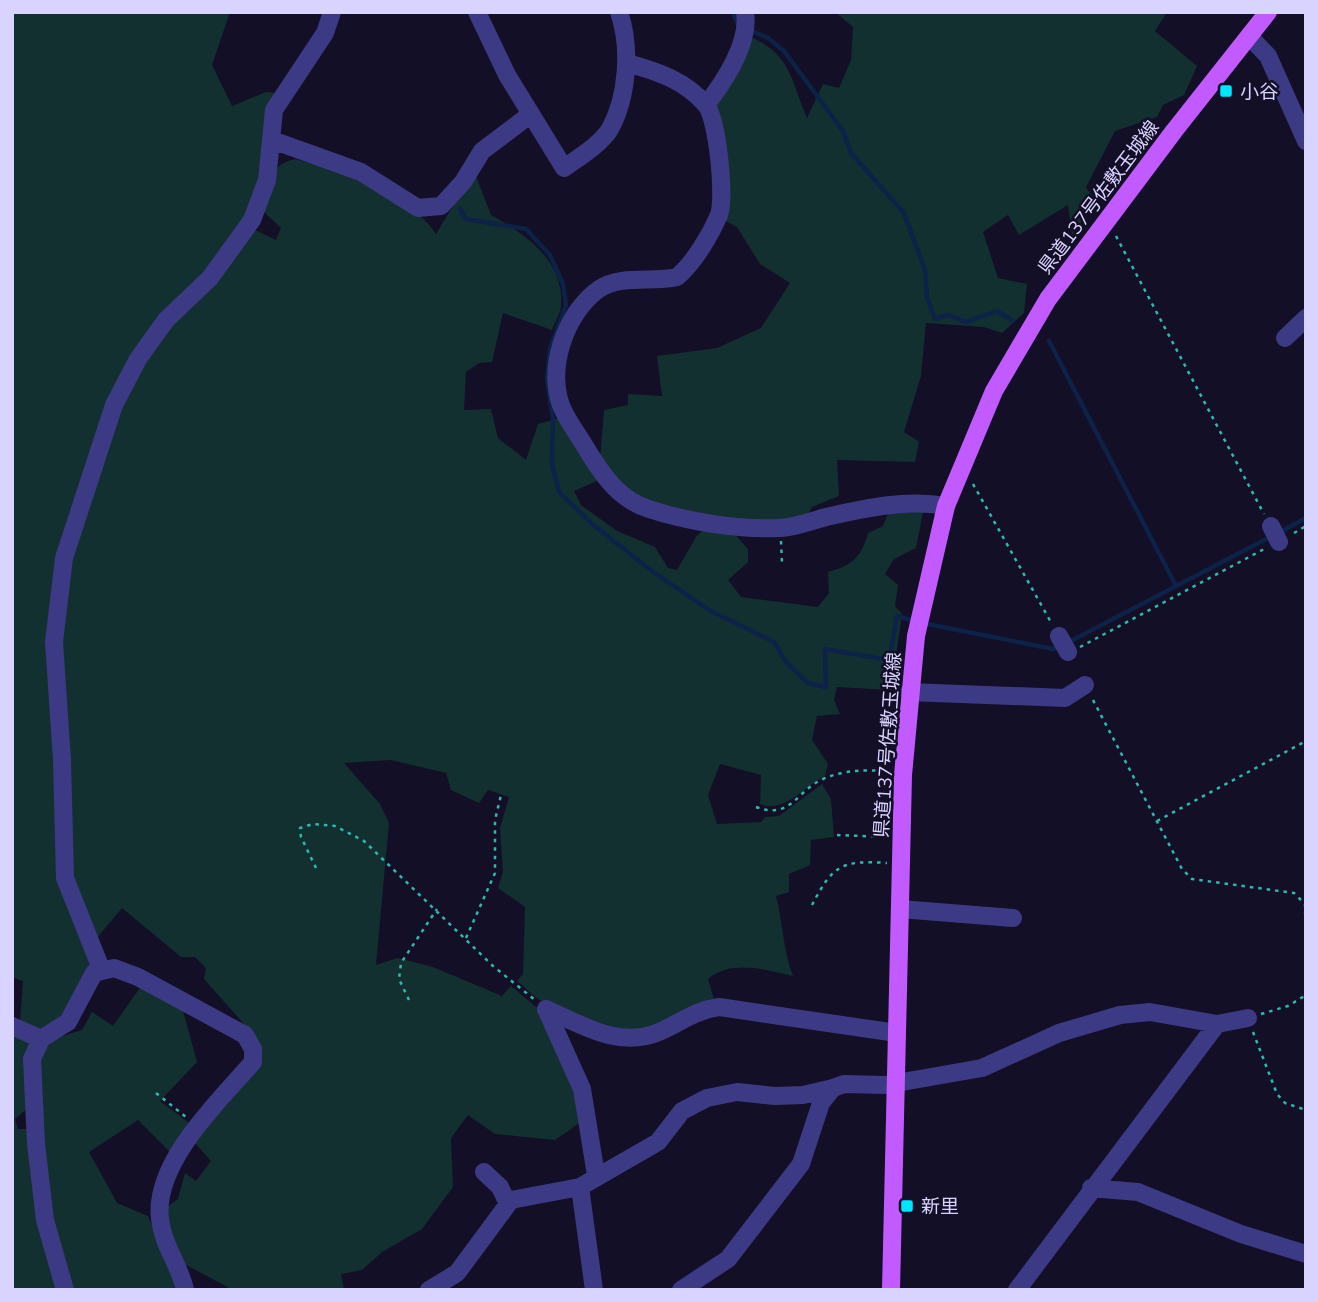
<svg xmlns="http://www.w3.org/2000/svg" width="1318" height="1302" font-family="Mulish,'Noto Sans JP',sans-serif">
<rect width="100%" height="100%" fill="#130f26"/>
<!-- green -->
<path fill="#12302f" d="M12,12H230L212,65L232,106L266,92L276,93L262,175L249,211L203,274L162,314L58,553L60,880L94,967L66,1014L43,1031L20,1023L23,981L12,977Z
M835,12H1167L1155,31L1197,66L1184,95L1163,105L1157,117L1115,131L1086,187L1095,201L1072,236L1068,205L1019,235L1008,215L983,232L998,278L1027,284L1024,313L1002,333L984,327L926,323L921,376L904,432L919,442L915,462L837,460L839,496L812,507L808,515L779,521L725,519L650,502L630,493L600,460L604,410L628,405V394L662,396L657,356L717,348L761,328L790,283L760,264L737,227L724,220L714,104L751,37C792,56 791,81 807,118L823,84L839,88L851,60L853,27Z
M295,159C341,172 409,193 436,234L474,171L491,215C524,233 565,261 561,305C561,313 555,322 552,330L503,313L492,362L479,363L466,372L464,410L491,409L498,438L526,460L538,424L559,418L599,480L574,491L581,505L617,531L655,547L668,568L677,570L696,537L706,527L732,531L748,549V562L728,580L741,597L818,607L829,593L828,572C851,566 862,557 868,533L883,526L888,513L923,512L916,548L894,559L885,574L898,585L895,606L902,614L891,690L837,687L834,700L840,714L817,716L812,740L828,764L825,776C804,787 783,814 760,804L761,775L720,764L708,795L717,824L761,822L765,817L779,816L822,784L831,799L834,837L811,840L810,865L789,874V892L776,896C783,923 783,950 793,976C765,970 732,959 708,979L714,999C688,1006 671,1023 646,1032C624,1041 567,1017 547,1005C536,999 527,989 517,981L523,974L525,907L498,888L503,872L500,828L509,797L488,790L479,803L451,790L446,773L391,760L344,763L380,804L389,823L376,965L398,958L433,967L502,996L511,986L542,1012L568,1063L581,1122L555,1140L495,1134L468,1115L451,1138L453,1187L422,1229L382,1252L362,1270L341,1274L344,1290H233L175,1259L167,1242L168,1206L178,1199L185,1173L196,1181L211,1161L194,1142L246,1079L251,1032L204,979L206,968L195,957H181L122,908L96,939L68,876L61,666L66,564L106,435L143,361L253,229L276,240L281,228L264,212C269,186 266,166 295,159Z
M142,985L182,1007L197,1062L160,1101L192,1125L172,1154L138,1120L89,1152L117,1203L148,1216L176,1280L174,1290H70L48,1218L35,1060L44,1042L82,1030L92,1012L113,1026Z
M12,1034L34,1042L31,1105L15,1119L18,1129H28L59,1290H12Z"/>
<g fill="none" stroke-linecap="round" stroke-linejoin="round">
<!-- stream -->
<path stroke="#0c2248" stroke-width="4.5" d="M733,12L738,25
M749,30L768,38L784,51L843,131L851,153L904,213L925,270L927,298L935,319L948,315L966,322L997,311L1013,321
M460,209L466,219L526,229L550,255L563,284L566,305L550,349L547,379L553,419L552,464L559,492L592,524L652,571L709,610L774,642L786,662L808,683L826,687L825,649L889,660L897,616L914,621
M1049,341L1176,586
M1280,532L1306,518
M922,623L1053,649L1061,646
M1069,642L1272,536"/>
<!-- path -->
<path stroke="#2fb8b0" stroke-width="2.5" stroke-dasharray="3.5 5" stroke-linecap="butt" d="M1116,236L1264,514
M973,484L1052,624
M1294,533L1306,526
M781,541L782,563
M1080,647L1266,548
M1093,700L1182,869L1192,879L1294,893L1305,904L1306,982
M756,807C791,820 796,791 823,779C846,769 865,770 889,771
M1157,821L1306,741
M837,835L888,837
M316,868L301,837L300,828L313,824L335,826L364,841L493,966L535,1000
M812,905C833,865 841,860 887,863
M466,938L495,873V820L501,795
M409,1000L399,979L401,963L437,909
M1261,1014L1288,1006L1306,995
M1253,1032L1277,1094L1285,1103L1306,1110
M156,1093L186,1117"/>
<!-- minor -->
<path stroke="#3d3a85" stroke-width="18" d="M477,12L507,75L564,168C578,158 601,144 610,129C628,96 631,47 619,12
M1249,36L1268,56L1306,141
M627,63C656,71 685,80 706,105C718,120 725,198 719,215C710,236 693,264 677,277C652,283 622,274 599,289C565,313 544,373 564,412C571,426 581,439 589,453C604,477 620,500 649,509C688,522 739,530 780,528C795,527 812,521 826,517C866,508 906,499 946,506
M706,105C724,82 750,43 745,12
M272,140L361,172L418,208L441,206L463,182L482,151L531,114
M1285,338L1306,318
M1271,526L1279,542
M1059,636L1068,652
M909,692L1065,698L1085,685
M900,909L1013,918
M102,971L65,878L62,760L54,642L64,558L114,405L138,359L166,320L210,278L252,220L267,180L274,110L325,33L332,12
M546,1009C582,1025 619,1049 659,1032C682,1022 693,1011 719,1007L897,1033
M546,1009L582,1089L596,1175
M12,1026L41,1039
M484,1172L500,1187L508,1204
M580,1187L594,1290
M1091,1188L1138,1192L1241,1234L1306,1254
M65,1290L45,1220L36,1144L32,1059L41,1039L68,1022L94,973L114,968L138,977L245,1035L253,1049V1062C219,1101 153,1163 160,1219C163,1246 180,1265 185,1290
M429,1290L457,1273L511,1200L580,1187L658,1142L682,1111L707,1098L737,1092L775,1096L803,1095L833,1088
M681,1290L728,1259L801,1164L821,1103L833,1088L844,1084L885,1085L982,1068L1059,1033L1120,1015L1150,1012L1217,1024L1248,1018
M1017,1290L1217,1024"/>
<!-- major -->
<path stroke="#c25bff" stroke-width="18" d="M891,1290L903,775L916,636L946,506L994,391L1048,299L1174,131L1268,12"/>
</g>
<!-- markers -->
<g fill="#00e5ff" stroke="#130f26" stroke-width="2.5">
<rect x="1219" y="84" width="14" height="14" rx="3.5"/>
<rect x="900" y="1199" width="14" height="14" rx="3.5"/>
</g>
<g text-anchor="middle" stroke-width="5" stroke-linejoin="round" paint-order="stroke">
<!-- poi labels -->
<g font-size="19" fill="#d9d4ff" stroke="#130f26" text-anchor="start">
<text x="1240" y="98">小谷</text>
<text x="921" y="1213">新里</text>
</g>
<!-- street labels -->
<g font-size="19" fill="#d9d4ff" stroke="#130f26">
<text transform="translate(1098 197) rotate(-53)" y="7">県道137号佐敷玉城線</text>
<text transform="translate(887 745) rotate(-86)" y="7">県道137号佐敷玉城線</text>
</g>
</g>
<!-- border -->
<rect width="1318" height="1302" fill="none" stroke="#d9d4ff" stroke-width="28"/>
</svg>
